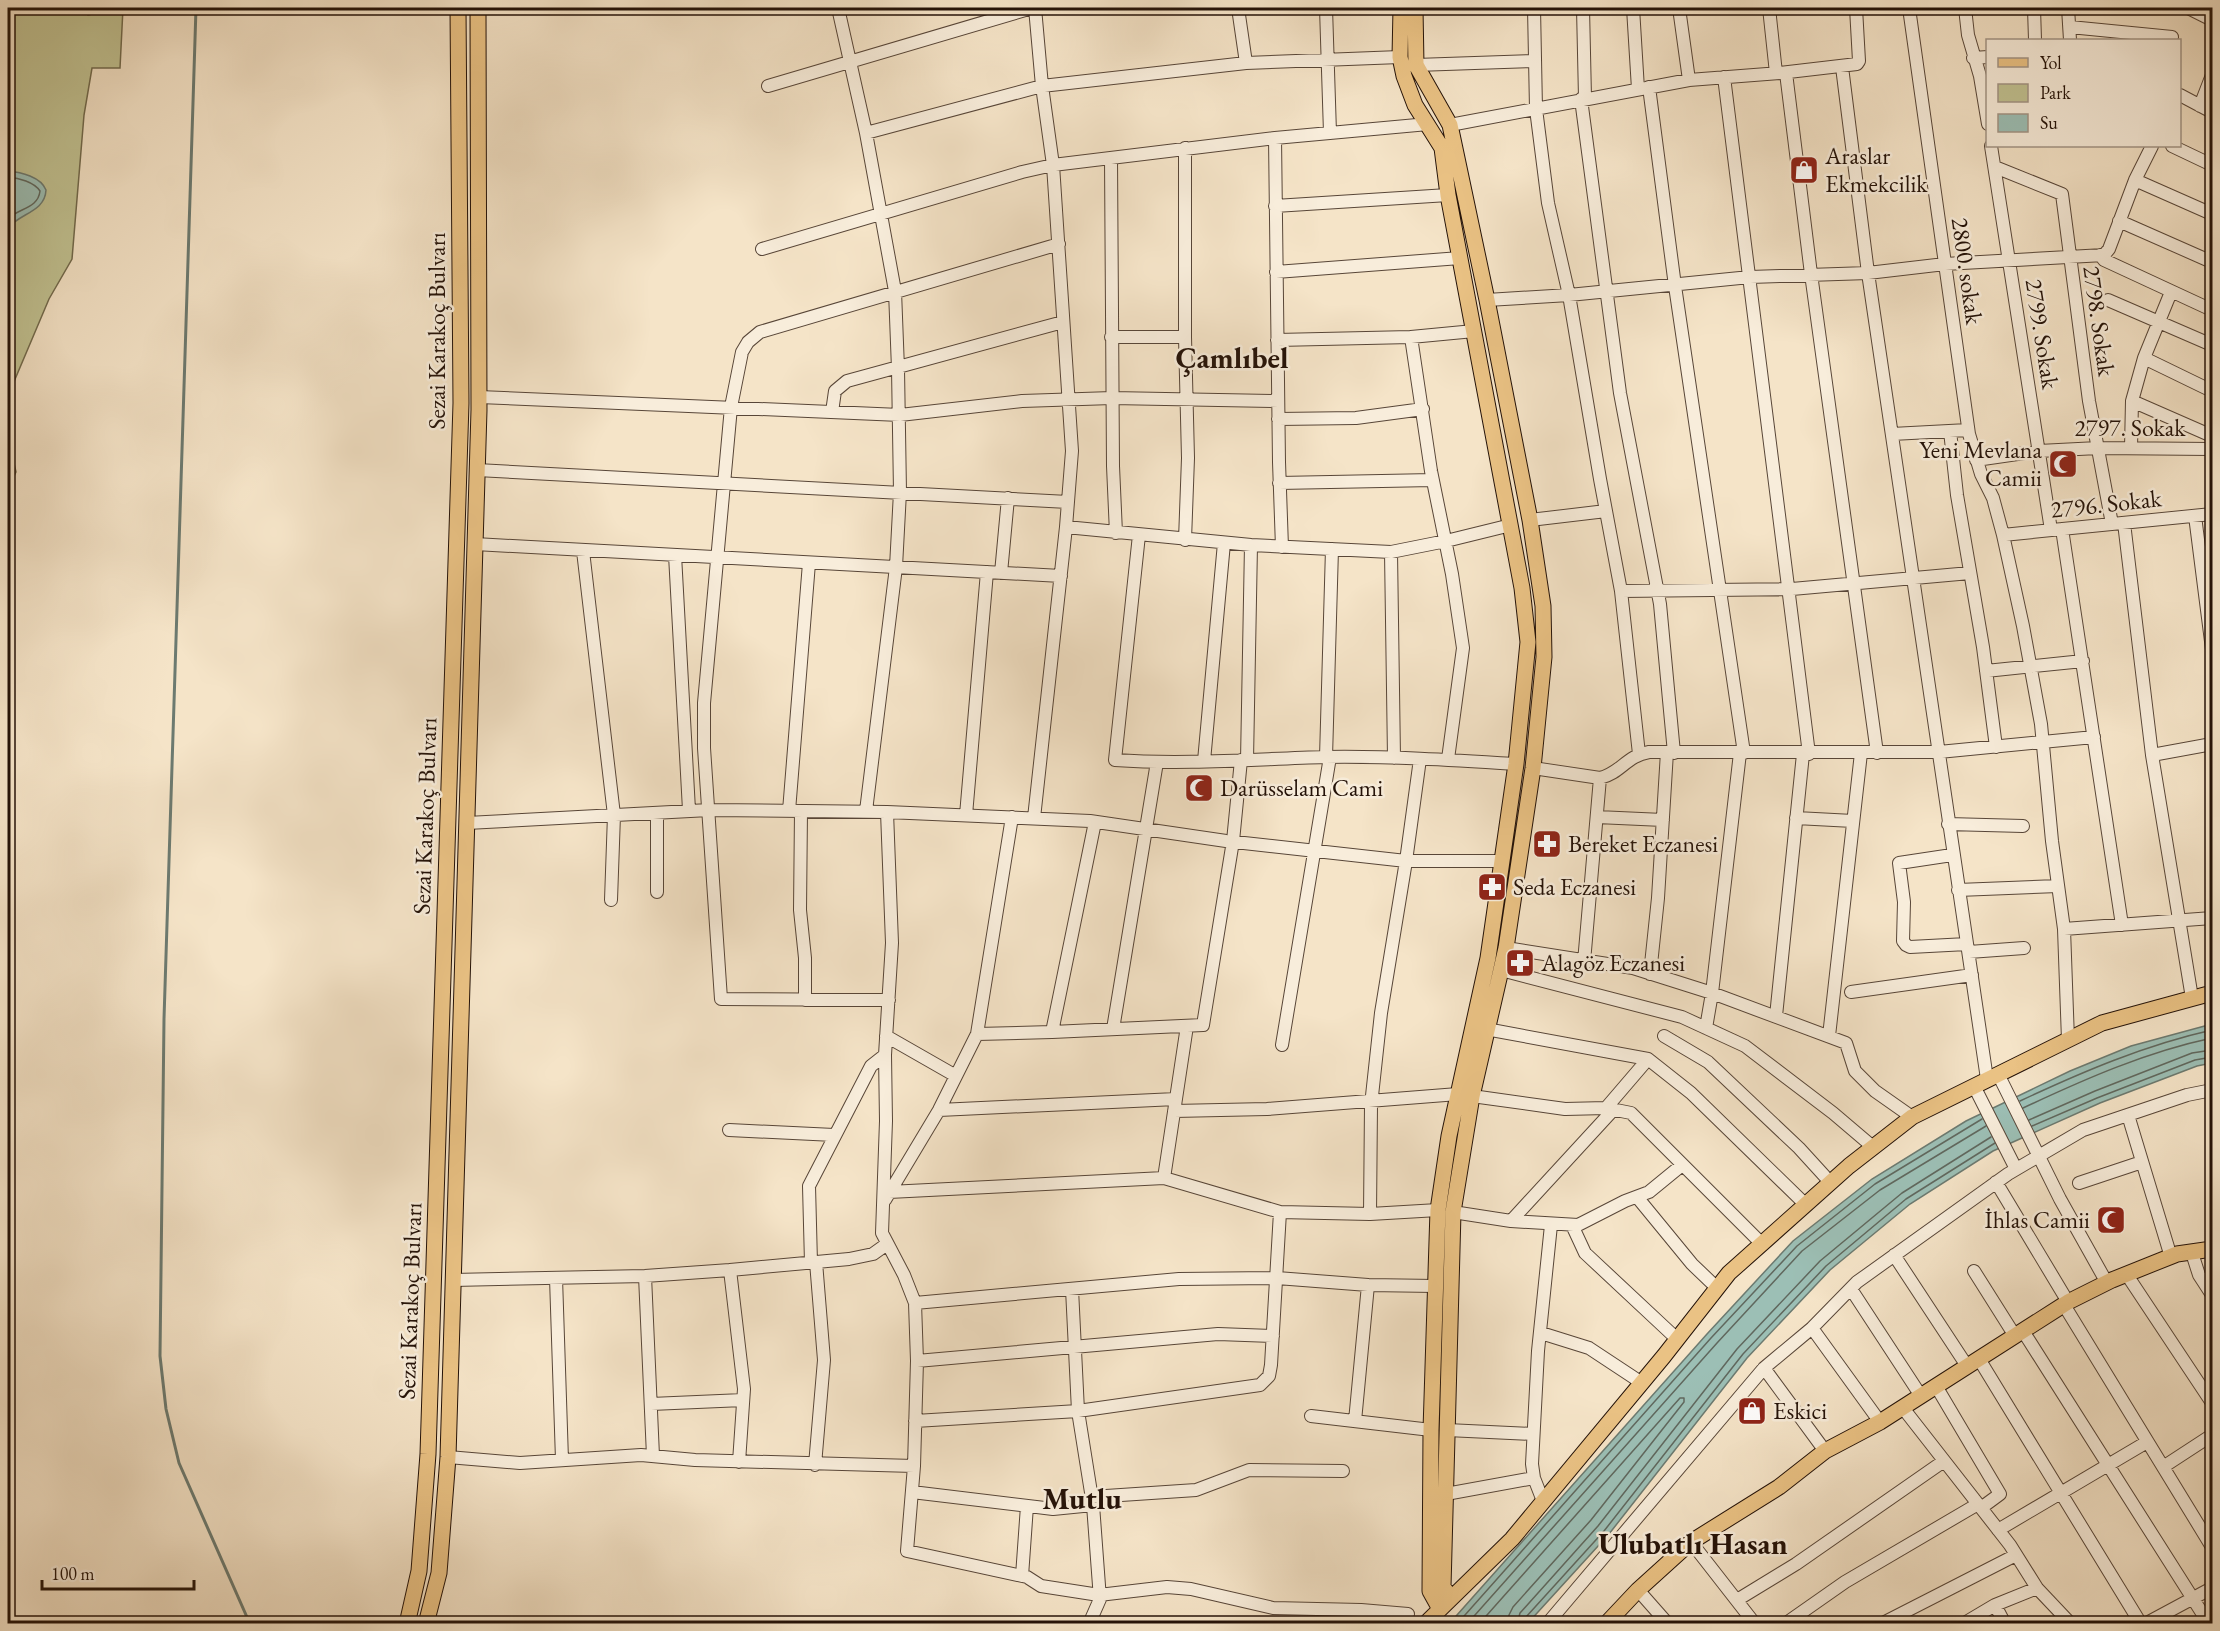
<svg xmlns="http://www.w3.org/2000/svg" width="2220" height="1631" font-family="'EB Garamond',serif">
<rect width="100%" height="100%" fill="#f5e4c8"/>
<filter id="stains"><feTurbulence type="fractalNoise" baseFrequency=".00333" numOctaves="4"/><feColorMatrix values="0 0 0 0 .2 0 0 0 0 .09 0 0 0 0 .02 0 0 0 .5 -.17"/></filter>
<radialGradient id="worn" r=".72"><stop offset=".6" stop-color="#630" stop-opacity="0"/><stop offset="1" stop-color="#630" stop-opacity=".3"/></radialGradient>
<!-- green -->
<path fill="#c1c292" stroke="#726a4d" stroke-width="1.5" d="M8,8H81L88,15L123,8L120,68H92L84,115L72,259L49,299L13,384L8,406L9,443L16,472L8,489Z"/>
<!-- water -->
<path fill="#9cbfb5" stroke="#6c7a70" stroke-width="1.5" d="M8,171C21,172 41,177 46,190C45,212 20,213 8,228Z
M2212,1024V1063L2197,1066L2100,1103L1993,1151L1910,1204L1830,1270L1747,1358L1609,1534L1528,1623L1449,1624L1707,1334L1793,1241L1872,1179L1966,1121L2070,1071L2131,1046Z"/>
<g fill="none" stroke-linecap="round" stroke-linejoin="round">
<!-- shore -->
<path stroke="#60685e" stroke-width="1.5" d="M8,177C19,178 34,182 40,191C38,209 18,208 8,219
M2020,1101C2082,1072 2145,1045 2212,1030
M2023,1108C2085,1079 2146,1052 2212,1038
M2029,1120L2095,1091L2192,1053L2212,1050
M2032,1126L2097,1098L2195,1060L2212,1057
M1457,1624L1711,1338L1797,1246L1875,1184L1982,1119
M1467,1624L1717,1343L1802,1251L1880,1190L1986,1126
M1479,1624L1680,1398H1684V1402L1591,1520L1513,1607L1509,1615L1508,1624
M1517,1624L1520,1613L1598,1526L1737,1349L1820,1261L1902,1193L1991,1137
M1524,1624L1526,1617L1604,1531L1743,1354L1826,1266L1906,1199L1995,1143"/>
<!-- stream -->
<path stroke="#6c7a70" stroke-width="3" d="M196,8L164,1019L160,1356L166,1409L179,1463L250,1624"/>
<!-- minor casing -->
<g stroke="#584638" stroke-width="14">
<path id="minor" d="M838,8L866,133L895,291L898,369L900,492L896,567L866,811
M1238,8L1246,63
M1326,8L1330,133
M1534,8L1536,109L1548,203L1569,295L1600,479L1621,591L1639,754
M1583,8L1585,98
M1633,8L1638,89
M1679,8L1689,80
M1769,8L1776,73
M1909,8L1969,434L1981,474L1993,498L2003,535L2023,626L2041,724L2052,841L2064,929L2068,1040
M1965,8L1968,35L1980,76L1988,124
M2034,8L2035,40
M2068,8L2070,40
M2188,8L2212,20
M2070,27L2172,37
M1973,58L1988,57
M1416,65L1535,61
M1842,67L1868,273L1987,1079
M1786,73L1811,274L1877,753
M1724,77L1809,754
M768,86L1032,8
M1649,87L1675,286L1744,753
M2180,95L2212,112
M1581,99L1620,393L1660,604L1674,753
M2200,106L2212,75
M1450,125L1689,80L1780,73L1857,64L1859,61L1856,8
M866,133L1042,86L1246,63L1400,57
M1275,138L1279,462L1282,547
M1991,146L2051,530
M2172,146L2212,165
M1111,158L1113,466L1116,533
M1995,167L2062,194L2089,401L2112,524
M2135,180L2212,214
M1275,206L1448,195
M2119,221L2212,262
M762,249L1022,172L1053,165L1275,138L1428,124
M2100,255L2104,260L2212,310
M1276,272L1460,258
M1487,300L1569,295L1750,277L1868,273L1945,264L2104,255L2109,249L2135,180L2152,146
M2108,300L2212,345
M1111,337H1185
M1411,337L1431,471L1452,574L1463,648L1448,759
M1277,340L1411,337L1474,331
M2144,358L2212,391
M479,397L900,415L1022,401L1112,398L1278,401
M2132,401L2212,436
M832,412L835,391L847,381L1063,322
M1278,419L1356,418L1423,409
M1950,431L1957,495L1983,647L1996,747
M1892,434L1968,430
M2131,448L2132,401L2144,358L2171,292
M1976,460L2039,451L2098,448L2212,449
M477,470L1068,502
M1279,483L1433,480
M2195,516L2212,649
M1530,520L1606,511
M2124,523L2152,755L2192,998
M1066,527L1251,545L1391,552L1446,541L1511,525
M2062,529L2122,925
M1139,535L1115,760C1185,765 1255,759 1325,757C1388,756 1452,760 1516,764
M2003,535L2212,514
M1185,540L1188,458L1185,337V148
M475,544L1061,576
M583,551L614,815L611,900
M1391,552L1394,758
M675,555L689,810
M1001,573L1008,498
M1621,591L1792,589L1970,573
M1986,671L2083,661
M2152,755L2212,744
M1326,757L1332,549
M1247,760L1251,545
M1204,761L1224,543
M1533,768L1600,778C1621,773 1626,756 1649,752H1939L2094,737
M789,811L809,563
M801,811L800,910L805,958V1000
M887,812L892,943L885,1055L886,1121L882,1233L904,1275L915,1303L917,1361L914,1466L907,1551L1027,1577L1041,1586L1099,1595L1167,1587L1191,1589L1273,1608L1361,1610L1408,1614
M657,813V892
M966,815L987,572
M1597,817L1663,820
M1034,818L1066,527L1072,451L1053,165L1042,86L1035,8
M1796,818L1853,821
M1095,822L1052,1032L1203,1025L1233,841L1241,760
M467,823L709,810L887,812L1090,821L1226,841L1406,861H1502
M1948,824L2023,826
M1952,855L1899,863L1904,902L1903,941L1906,945L1910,947L1967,944
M1958,890L2058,886
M2064,929L2212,918
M1506,948L1633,968L1712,993L1846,1043L1855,1071L1875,1091L1912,1117
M1969,952L2024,948
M1584,962L1600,778
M1501,970L1682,1017L1745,1046L1833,1113L1873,1147
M1650,974L1658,898L1667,752
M1851,992L1972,975
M889,1000L721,999L704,748V703L731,407L742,352L748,342L760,332L1059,244
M1776,1016L1803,754
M1706,1028L1712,993L1740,753
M1113,1029L1157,762
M1486,1029L1648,1059L1691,1093L1805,1204
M977,1034L1052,1032
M886,1036L956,1076
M1664,1036L1708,1062L1799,1148L1830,1182
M1829,1036L1861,753
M1282,1045L1330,757
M1998,1074L2060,1199L2107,1283
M1974,1086L2016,1169
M1472,1096L1565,1109L1606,1108L1631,1113L1761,1243
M1606,1108L1648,1059
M939,1110L1176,1099
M1174,1111L1267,1109L1458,1094
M2128,1115L2171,1257
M729,1130L834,1135
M1164,1178L1187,1026
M1996,1182L2068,1302
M2079,1183L2142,1162
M889,1192L1164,1178L1280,1212
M1637,1197L1692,1264L1717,1288
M885,1200L939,1110L977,1034L1012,817
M1453,1212L1511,1221L1578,1225L1625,1201L1649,1192L1682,1165
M1370,1214L1371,1105L1381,1013L1406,861L1420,759
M1511,1221L1614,1109
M1572,1225L1585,1253L1677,1339
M2192,1253L2199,1275L2212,1295
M1894,1255L1967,1366
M811,1263L809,1186L871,1066L885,1055
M730,1270L744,1389L739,1462
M1974,1271L2015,1336
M2127,1275L2212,1403
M645,1276L653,1456
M556,1278L562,1460
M453,1280L645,1276L730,1270L849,1259L873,1254L887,1244
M1072,1289L1078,1411L1093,1505L1100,1599L1089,1624
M1851,1289L1921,1396
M915,1303L1179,1279L1277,1278L1368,1285L1435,1286
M2064,1305L2212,1547
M1812,1328L1880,1422
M2023,1331L2209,1624
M1541,1333L1589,1348L1642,1383
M1979,1359L2141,1624
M917,1361L1218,1334L1273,1336
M1764,1368L1825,1451
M1936,1386L2000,1494L1981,1508
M651,1404L743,1400
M1903,1408L2010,1545L2037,1588L2071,1624
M1311,1416L1431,1430
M915,1421L1078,1411L1260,1385L1269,1376L1271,1365L1280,1212L1370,1214L1438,1210
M1355,1421L1368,1285
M1447,1430L1533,1434
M448,1457L520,1463L641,1455L695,1460L914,1466
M815,1465L824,1360L816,1262
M2163,1467L2212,1435
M912,1492L1053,1509L1093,1505
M1446,1494L1534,1478
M1091,1497L1196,1490L1249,1470L1343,1471
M1543,1501L1534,1478L1532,1464L1538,1351L1551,1225
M1998,1530L2147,1442
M1691,1542L1755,1624
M1022,1576L1027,1506
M1638,1590L1668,1624
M1737,1600L1796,1564L1944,1461
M1995,1605L2005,1624
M1547,1624L1764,1368L1812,1328L1857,1282L2008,1174L2083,1130L2187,1095L2212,1090
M1785,1624L1845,1582L1978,1504
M1881,1624L2016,1555
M1963,1624L1995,1605L2037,1588
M2145,1624L2212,1588"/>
</g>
<!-- major casing -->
<g stroke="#241208" stroke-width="17">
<path id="major" d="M1401,8L1400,57L1404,76L1415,105L1442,148L1448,195L1522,588L1528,642L1516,764L1488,958L1449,1136L1438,1210L1431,1430L1430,1591L1440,1609
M1415,8L1416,65L1450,125L1487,300L1530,520L1543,606L1544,657L1533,768L1506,948L1472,1096L1453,1212L1443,1587L1451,1598
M407,1624L419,1571L428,1454L461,403L458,8
M426,1624L439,1573L448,1457L479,410L478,8
M1425,1624L1512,1539L1664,1356L1729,1273L1849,1166L1912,1117L2102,1023L2212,993
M1606,1624L1638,1590L1691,1542L1779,1487L1825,1451L1880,1422L2068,1302L2112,1280L2177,1254L2212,1249"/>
</g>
<!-- minor -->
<use href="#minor" stroke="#f8eddb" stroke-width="12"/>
<!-- major -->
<use href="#major" stroke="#eac284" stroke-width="15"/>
</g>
<!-- icons -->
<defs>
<g id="shop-square" transform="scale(1.5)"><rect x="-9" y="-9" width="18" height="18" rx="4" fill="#8f2418" stroke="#f8eddb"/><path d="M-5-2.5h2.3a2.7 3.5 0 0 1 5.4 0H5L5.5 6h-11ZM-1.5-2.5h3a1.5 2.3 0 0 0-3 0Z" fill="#fff"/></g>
<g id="mosque-square" transform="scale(1.5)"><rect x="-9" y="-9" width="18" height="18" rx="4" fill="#8f2418" stroke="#f8eddb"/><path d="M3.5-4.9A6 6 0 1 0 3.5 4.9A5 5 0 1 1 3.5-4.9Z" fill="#fff"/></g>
<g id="pharmacy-square" transform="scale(1.5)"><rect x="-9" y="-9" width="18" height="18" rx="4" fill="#8f2418" stroke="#f8eddb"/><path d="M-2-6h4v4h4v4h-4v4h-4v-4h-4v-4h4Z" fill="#fff"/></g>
</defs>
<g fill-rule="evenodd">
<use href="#shop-square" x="1804" y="170"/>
<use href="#mosque-square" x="2063" y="464"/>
<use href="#mosque-square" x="1199" y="788"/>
<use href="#pharmacy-square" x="1547" y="844"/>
<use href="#pharmacy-square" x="1492" y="887"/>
<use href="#pharmacy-square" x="1520" y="963"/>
<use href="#mosque-square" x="2111" y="1220"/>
<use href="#shop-square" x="1752" y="1411"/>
</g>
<g text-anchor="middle" stroke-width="5" stroke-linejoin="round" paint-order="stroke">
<!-- poi labels -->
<g font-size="24" fill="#241208" stroke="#f8eddb" text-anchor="start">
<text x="1825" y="164">Araslar<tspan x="1825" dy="28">Ekmekcilik</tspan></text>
<text x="2042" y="458" text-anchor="end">Yeni Mevlana<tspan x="2042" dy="28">Camii</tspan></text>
<text x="1220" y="796">Darüsselam Cami</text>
<text x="1568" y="852">Bereket Eczanesi</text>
<text x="1513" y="895">Seda Eczanesi</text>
<text x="1541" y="971">Alagöz Eczanesi</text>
<text x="2090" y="1228" text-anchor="end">İhlas Camii</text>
<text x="1773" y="1419">Eskici</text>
</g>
<!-- street labels -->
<g font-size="24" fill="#241208" stroke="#f8eddb">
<text transform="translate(1967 271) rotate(82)" y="8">2800. sokak</text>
<text transform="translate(2099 321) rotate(82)" y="8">2798. Sokak</text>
<text transform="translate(437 331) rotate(-90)" y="8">Sezai Karakoç Bulvarı</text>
<text transform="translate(2042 334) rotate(81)" y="8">2799. Sokak</text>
<text x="2130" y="436">2797. Sokak</text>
<text transform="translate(2106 504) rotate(-6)" y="8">2796. Sokak</text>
<text transform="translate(425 816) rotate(-88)" y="8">Sezai Karakoç Bulvarı</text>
<text transform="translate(410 1301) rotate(-88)" y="8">Sezai Karakoç Bulvarı</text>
</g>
<!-- district labels -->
<g font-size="30" font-weight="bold" fill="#241208" stroke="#f8eddb">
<text x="1232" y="368">Çamlıbel</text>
<text x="1082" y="1509">Mutlu</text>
<text x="1693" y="1554">Ulubatlı Hasan</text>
</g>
</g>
<!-- margin -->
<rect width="2220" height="1631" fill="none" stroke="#f5e4c8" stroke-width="30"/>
<rect x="9" y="9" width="2202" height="1613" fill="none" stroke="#241208" stroke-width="3"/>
<rect x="15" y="15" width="2190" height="1601" fill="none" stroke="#241208" stroke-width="1.5"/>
<!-- legend -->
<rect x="1986" y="39" width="195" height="108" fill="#f8eddb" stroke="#a39587" stroke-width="1.5"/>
<rect x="1998" y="58" width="30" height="9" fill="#eac284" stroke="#a39587" stroke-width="1.5"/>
<text x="2040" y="69" font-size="18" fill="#241208">Yol</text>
<rect x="1998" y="84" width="30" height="18" fill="#c1c292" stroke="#a39587" stroke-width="1.5"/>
<text x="2040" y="99" font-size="18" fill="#241208">Park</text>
<rect x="1998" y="114" width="30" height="18" fill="#9cbfb5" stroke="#a39587" stroke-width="1.5"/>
<text x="2040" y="129" font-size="18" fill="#241208">Su</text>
<!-- scale -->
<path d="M42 1580v9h152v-9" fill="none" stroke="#241208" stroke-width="3"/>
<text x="51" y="1580" font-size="18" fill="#241208" stroke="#f8eddb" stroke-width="4.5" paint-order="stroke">100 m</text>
<rect width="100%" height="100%" filter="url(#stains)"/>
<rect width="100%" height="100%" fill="url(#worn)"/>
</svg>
